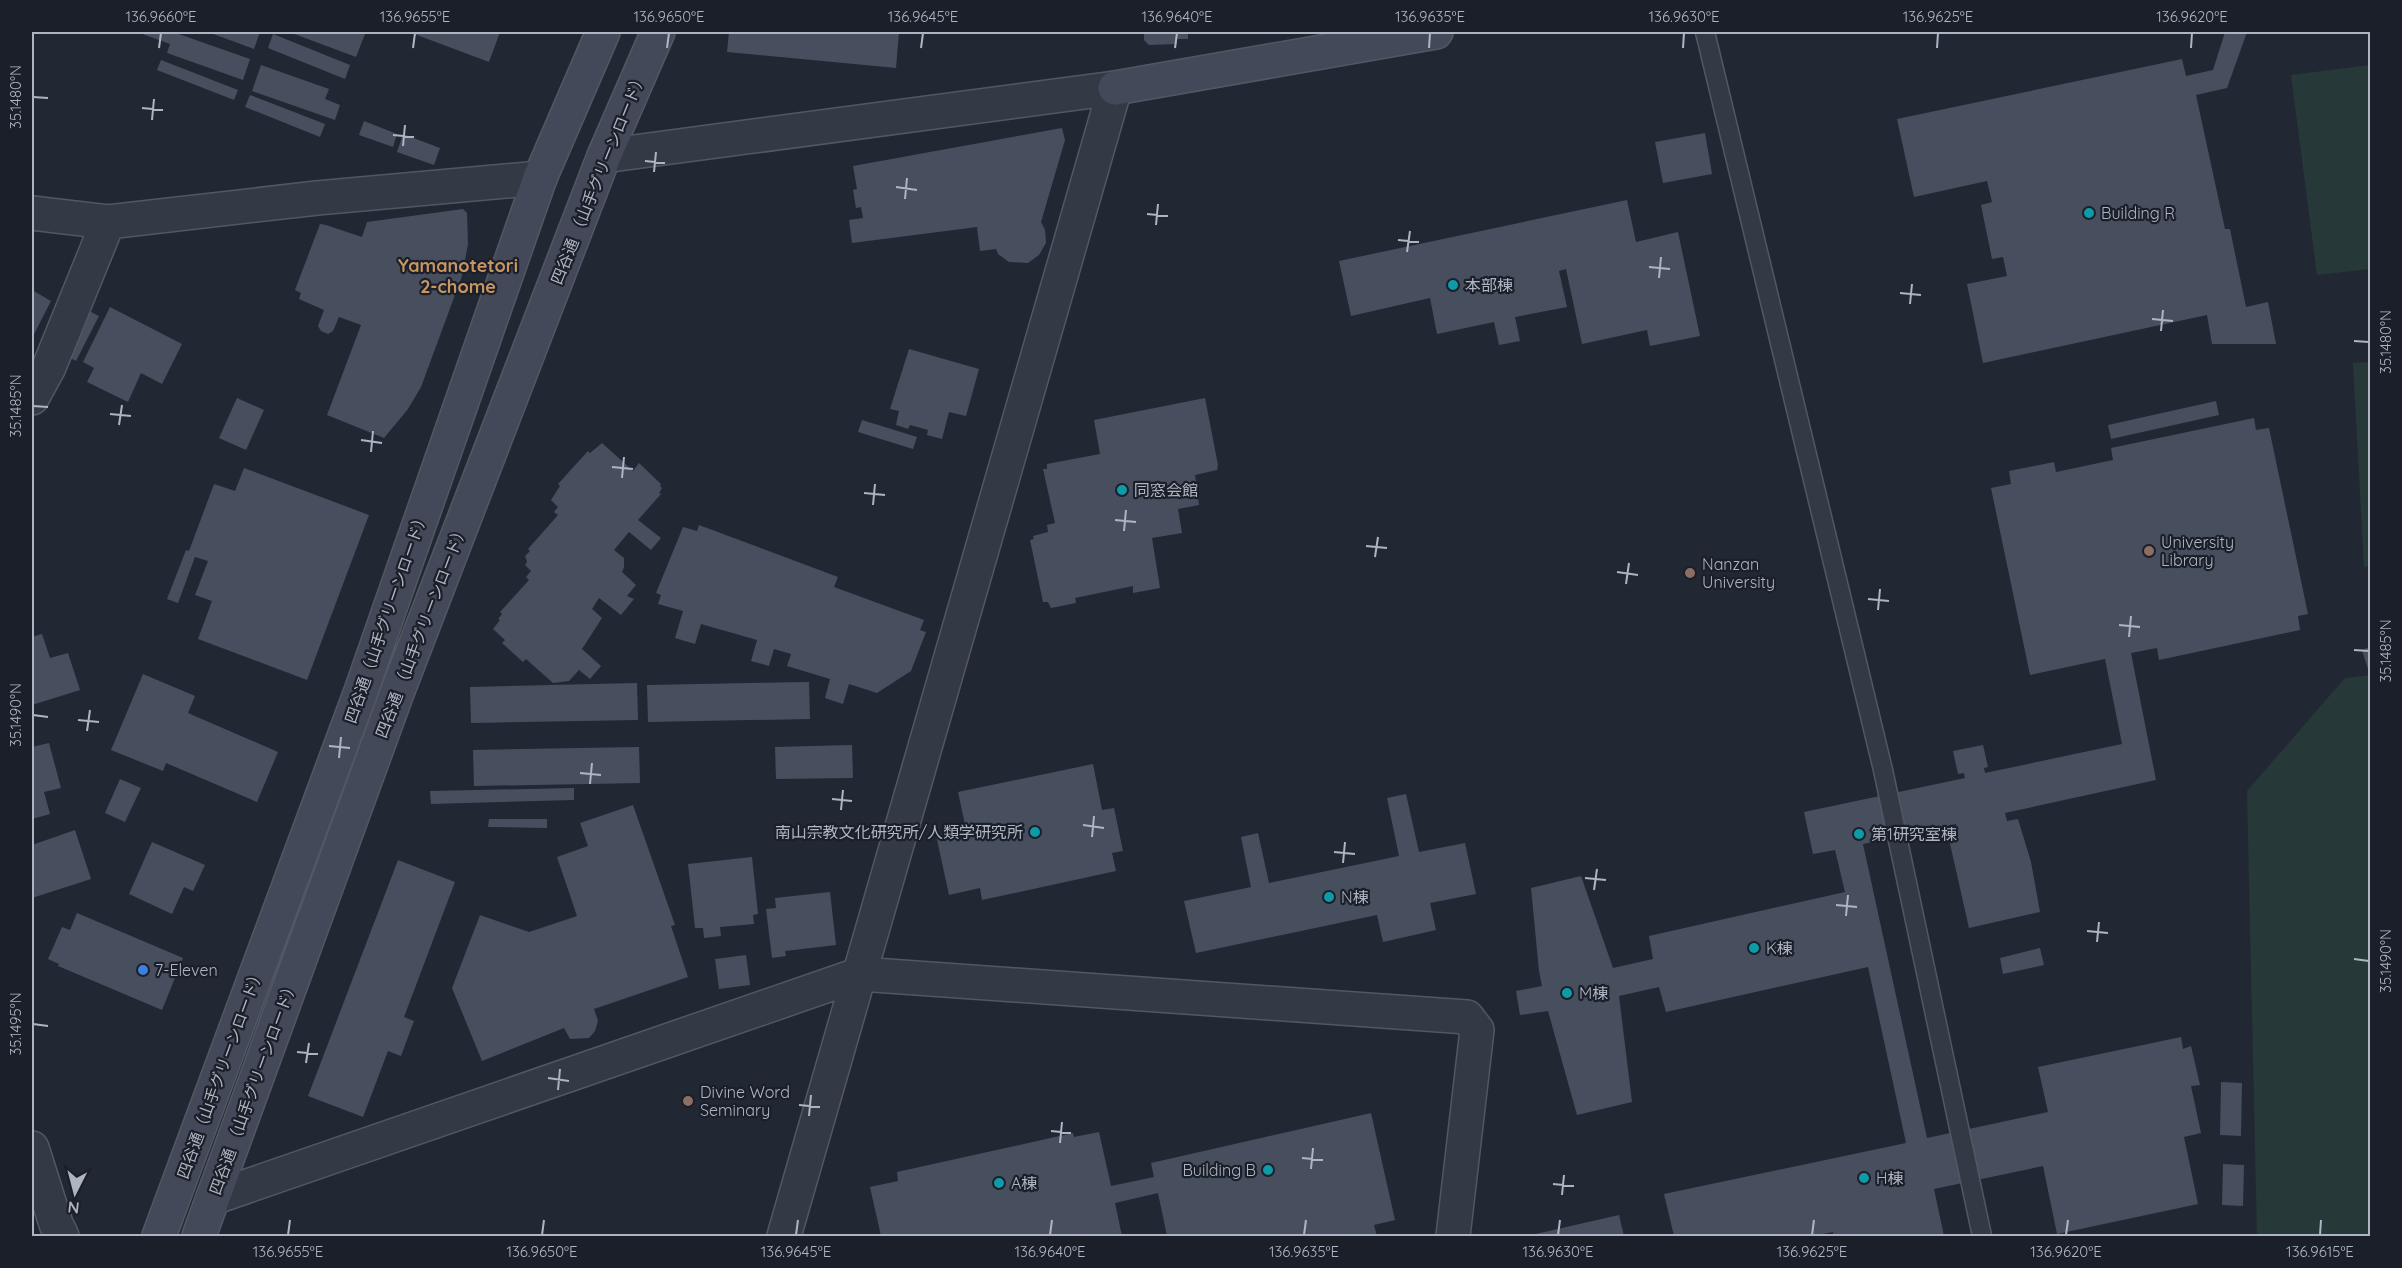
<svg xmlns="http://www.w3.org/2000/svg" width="2402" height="1268" font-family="Quicksand,'Noto Sans JP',sans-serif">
<rect width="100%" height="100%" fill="#212834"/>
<!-- green -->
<path fill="#273839" d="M2370,65V269L2317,275L2291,75Z
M2370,362V566L2364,567L2353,363Z
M2370,675V1236H2257L2247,791L2345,678Z"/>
<!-- building -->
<path fill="#474f5e" d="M137,32H173L250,59L243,80L167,53L170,44Z
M208,32H260L254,49Z
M289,32H357L365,34L356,57Z
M409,32H500L489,62Z
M729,32H899L896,68L727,52Z
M1144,32H1188V39H1177V44L1149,45L1144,40Z
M2225,32H2247L2227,88L2196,95L2225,229H2230L2246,307L2268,302L2276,344H2212L2207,315L1983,363L1967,284L2007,276L2003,257L1992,259L1981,205L1992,202L1987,181L1914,197L1897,119L2182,59L2186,76L2213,70Z
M273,34L350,65L345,79L268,48Z
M161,60L238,90L234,100L157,70Z
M261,65L329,89L325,99L340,105L335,120L252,91Z
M250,95L325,124L320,137L245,107Z
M364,121L397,134L393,147L359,135Z
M1062,128L1065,140L1041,222L1045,230L1046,243L1039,255L1028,263L1009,262L998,254L996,249L980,251L977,227L852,243L849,220L863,218L861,207L856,208L853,190L857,189L853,166Z
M1705,133L1712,174L1663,183L1655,142Z
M403,134L440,148L434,165L397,152Z
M1627,200L1636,242L1678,232L1700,336L1650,346L1647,330L1582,344L1566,269L1559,271L1567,307L1515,317L1520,341L1499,345L1494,322L1437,334L1430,298L1351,316L1339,261Z
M463,209L467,213L468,244L462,276L421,387L408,409L384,438L327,415L361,325L339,317L333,331L328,334L321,331L318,326L324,310L299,299L301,293L295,290L320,224L326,225L362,237L367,222Z
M32,290L51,301L32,338Z
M110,307L182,344L162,384L141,373L128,402L87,382L94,368L83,362Z
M83,308L99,316L76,361L61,353Z
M909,349L979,369L966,416L949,412L942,439L927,435L928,430L910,425L908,429L896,425L899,411L890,409Z
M237,398L264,410L246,450L219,438Z
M1205,398L1218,465L1217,470L1195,475L1199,505L1178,509L1182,533L1152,538L1160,588L1133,593V586L1075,598L1076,603L1051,608L1048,602H1043L1030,540L1034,539L1033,536L1048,532L1047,525L1055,523L1043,469H1047V464L1100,454L1094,420Z
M2216,401L2219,415L2111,439L2108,425Z
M2254,418L2256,430L2269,428L2308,614L2298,616L2300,630L2159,660L2157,648L2131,653L2156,780L2005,813L2007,821L2018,819L2031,862L2040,912L1969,928L1948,835L1958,833L1956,824L1863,844L1927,1138L2048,1112L2038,1067L2181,1037L2183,1049L2191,1046L2200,1085L2191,1086L2201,1133L2184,1137L2198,1204L2057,1234L2043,1166L1934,1189L1944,1236H1833V1232L1814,1236H1674L1664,1194L1906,1143L1868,967L1666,1012L1659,987L1619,996L1632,1102L1577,1115L1548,1011L1520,1015L1516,991L1542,986L1539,971L1531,888L1581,876L1613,968L1653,959L1649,936L1845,892L1835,850L1813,854L1804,812L1965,778L1964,773L1958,774L1953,751L1983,745L1988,767L1984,768L1985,773L2122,744L2105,659L2030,675L1991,488L2011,484L2009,471L2054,462L2056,472L2113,460L2111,448Z
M862,420L917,437L913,449L858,432Z
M602,443L633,471L639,463L661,484L660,486L662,488L659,493L661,494L638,520L661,538L651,550L629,532L614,550L624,558V567L622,572L636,585L627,596L634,599L621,615L599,598L592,609L602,618L582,649L601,666L590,679L579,670L569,681L553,683L526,659L523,662L502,643L505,640L493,629L500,620L498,619L502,614L500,612L529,580L526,577L531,571L525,565L527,562L525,556L530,551L528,549L558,515L554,512L558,507L551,500L560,486L558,484L588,451L590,453Z
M244,468L369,515L307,680L198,639L212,601L195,595L208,561L195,557L178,603L167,599L186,550L189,551L214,484L235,491Z
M699,525L838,577L834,587L924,620L920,630L926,632L911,671L877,693L849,684L843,704L825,698L830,679L787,666L791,654L774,649L769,666L751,661L757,640L701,624L695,644L675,638L683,611L658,604L661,595L656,593L683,527L697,531Z
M42,634L50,658L68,653L80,690L32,705V637Z
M2370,647V668L2368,669L2362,650Z
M143,674L195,696L188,713L278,752L257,802L166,763L163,771L111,750Z
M809,682L810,719L648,722L647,685Z
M637,683L638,720L471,723L470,687Z
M49,743L61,788L44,792L50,814L32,819V747Z
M852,745L853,778L776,779L775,747Z
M639,747L640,783L474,786L473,750Z
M1093,764L1102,810L1114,808L1123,851L1112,853L1116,871L982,900L980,888L949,895L936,835L966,829L958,792Z
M120,779L141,788L125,822L105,813Z
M574,788V800L431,804L430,791Z
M1406,794L1419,852L1465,843L1476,894L1430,903L1436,930L1383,942L1377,915L1196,953L1184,901L1251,887L1241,837L1258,833L1269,883L1399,856L1387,798Z
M633,805L675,925L671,926L688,977L594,1009L598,1021L595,1031L589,1038L570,1039L564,1028L482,1061L452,988L480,915L529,932L577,916L557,857L588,846L580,823Z
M489,819H547V828L488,827Z
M75,830L91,879L32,898V845Z
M152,842L205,865L193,891L184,887L172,914L129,894Z
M752,857L758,914L753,915L754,924L720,927L721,936L704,938L703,928H695L688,864Z
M398,860L455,882L404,1017L414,1021L401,1056L388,1051L363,1117L308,1096Z
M830,892L836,945L785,951L786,956L772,958L766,909L776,908L775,898Z
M77,913L183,958L162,1010L58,966L59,964L48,959L62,927L70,930Z
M2040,948L2044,965L2003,974L2000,958Z
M746,955L750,985L719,989L715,959Z
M2221,1082L2242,1083L2241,1136L2220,1135Z
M1371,1113L1395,1220L1374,1225L1377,1236H1167L1158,1193L1115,1203L1122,1236H881L870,1187L898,1181L897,1172L1073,1133L1074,1137L1099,1132L1111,1186L1154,1177L1151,1163Z
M2223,1164L2244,1165L2243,1206L2222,1205Z
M1619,1215L1624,1236H1527Z"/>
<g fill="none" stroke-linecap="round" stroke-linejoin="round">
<!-- lane casing -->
<g stroke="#525863" stroke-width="21">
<path id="lane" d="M1705,32L1883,770L1982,1236"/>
</g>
<!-- street casing -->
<g stroke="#525863" stroke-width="36">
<path id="street" d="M604,156L1115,88L784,1236
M32,213L108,222L317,198L540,178
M32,398L49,367L108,222
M32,1148L56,1224L62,1236
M213,1198L860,974L1467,1017L1477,1030L1453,1236"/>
</g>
<!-- secondary casing -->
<g stroke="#525863" stroke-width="36">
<path id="secondary" d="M1115,88L1436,32
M159,1236L361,691L540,178L603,32
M199,1236L397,693L604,156L658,32"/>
</g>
<!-- lane -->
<use href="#lane" stroke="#343a45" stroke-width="18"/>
<!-- street -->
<use href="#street" stroke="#343a45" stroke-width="33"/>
<!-- secondary -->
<use href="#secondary" stroke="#434958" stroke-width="33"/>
</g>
<!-- ticks -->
<path fill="none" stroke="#aeb5c2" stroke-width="2" d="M159,48L161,33M413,48L415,33M667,48L669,33M921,48L923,33M1175,48L1177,33M1429,48L1430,33M1683,48L1684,33M1937,48L1938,33M2191,48L2192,33M33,97L48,98M142,108L163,110M152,120L154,99M393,135L414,137M403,146L405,125M645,161L665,163M654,172L656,152M896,187L917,190M905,199L907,178M1147,214L1168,216M1156,225L1158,204M1398,240L1419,242M1407,252L1410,231M1649,267L1670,269M1659,278L1661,257M1900,293L1921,295M1910,304L1912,284M2152,319L2173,321M2161,331L2163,310M2354,341L2369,342M33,406L48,407M110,414L131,416M119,425L122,405M361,440L382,443M371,452L373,431M612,467L633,469M622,478L624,457M864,493L885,495M873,505L875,484M1115,520L1136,522M1124,531L1126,510M1366,546L1387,548M1375,557L1378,537M1617,572L1638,575M1626,584L1629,563M1868,599L1889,601M1878,610L1880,589M2119,625L2140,627M2129,637L2131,616M2354,650L2369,651M33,715L48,717M78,720L99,722M87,731L90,710M329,746L350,748M339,758L341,737M580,773L601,775M590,784L592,763M832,799L852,801M841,810L843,790M1083,825L1104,828M1092,837L1094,816M1334,852L1355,854M1343,863L1345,842M1585,878L1606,880M1594,890L1597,869M1836,905L1857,907M1846,916L1848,895M2087,931L2108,933M2097,942L2099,922M2354,959L2369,961M33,1024L48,1026M297,1052L318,1054M306,1063L309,1043M548,1078L569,1081M558,1090L560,1069M799,1105L820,1107M809,1116L811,1095M1051,1131L1071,1133M1060,1143L1062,1122M1302,1158L1323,1160M1311,1169L1313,1148M1553,1184L1574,1186M1562,1195L1564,1175M288,1235L290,1220M542,1235L544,1220M796,1235L798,1220M1050,1235L1052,1220M1304,1235L1306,1220M1558,1235L1560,1220M1812,1235L1814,1220M2066,1235L2068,1220M2320,1235L2321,1220"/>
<!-- markers -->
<g fill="#0f9aa8" stroke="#1a1f29" stroke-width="2">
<circle cx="2089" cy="213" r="6"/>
<circle cx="1453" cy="285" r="6"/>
<circle cx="1122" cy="490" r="6"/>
<circle cx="1035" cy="832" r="6"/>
<circle cx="1859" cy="834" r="6"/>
<circle cx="1329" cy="897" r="6"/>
<circle cx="1754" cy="948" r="6"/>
<circle cx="1567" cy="993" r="6"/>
<circle cx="1268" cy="1170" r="6"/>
<circle cx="1864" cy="1178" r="6"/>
<circle cx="999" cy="1183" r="6"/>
</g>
<g fill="#8d6e63" stroke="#1a1f29" stroke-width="2">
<circle cx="2149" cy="551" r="6"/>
<circle cx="1690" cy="573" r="6"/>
<circle cx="688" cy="1101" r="6"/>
</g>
<circle fill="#3f7fe0" stroke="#1a1f29" stroke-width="2" cx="143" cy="970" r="6"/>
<g text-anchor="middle" stroke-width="4.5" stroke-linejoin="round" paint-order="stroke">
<!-- street labels -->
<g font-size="16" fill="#aeb5c2" stroke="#1a1f29">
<text transform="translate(598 178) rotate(-68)" y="6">四谷通 （山手グリーンロード）</text>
<text transform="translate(386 617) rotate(-71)" y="6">四谷通（山手グリーンロード）</text>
<text transform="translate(421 631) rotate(-69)" y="6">四谷通 （山手グリーンロード）</text>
<text transform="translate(220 1073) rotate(-70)" y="6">四谷通（山手グリーンロード）</text>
<text transform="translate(253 1087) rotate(-70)" y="6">四谷通 （山手グリーンロード）</text>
</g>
<!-- poi labels -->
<g font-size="16" fill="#aeb5c2" stroke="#1a1f29" text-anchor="start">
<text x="2101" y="219">Building R</text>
<text x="1465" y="291">本部棟</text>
<text x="1134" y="496">同窓会館</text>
<text x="2161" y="548">University<tspan x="2161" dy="18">Library</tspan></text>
<text x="1702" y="570">Nanzan<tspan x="1702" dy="18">University</tspan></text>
<text x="1023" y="838" text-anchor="end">南山宗教文化研究所/人類学研究所</text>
<text x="1871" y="840">第1研究室棟</text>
<text x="1341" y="903">N棟</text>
<text x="1766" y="954">K棟</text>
<text x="155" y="976">7-Eleven</text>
<text x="1579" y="999">M棟</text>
<text x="700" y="1098">Divine Word<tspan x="700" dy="18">Seminary</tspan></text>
<text x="1256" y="1176" text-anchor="end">Building B</text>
<text x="1876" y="1184">H棟</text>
<text x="1011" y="1189">A棟</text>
</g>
<!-- neighbourhood labels -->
<g font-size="18" font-weight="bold" fill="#c89563" stroke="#1a1f29">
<text x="458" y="272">Yamanotetori<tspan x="458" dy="21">2-chome</tspan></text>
</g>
</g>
<!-- border -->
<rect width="2402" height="1268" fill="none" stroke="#1a1f29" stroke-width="66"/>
<!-- north arrow -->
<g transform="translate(75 1193) rotate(186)" stroke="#1a1f29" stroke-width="4.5" paint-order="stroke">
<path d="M0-4.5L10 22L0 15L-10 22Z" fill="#aeb5c2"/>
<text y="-9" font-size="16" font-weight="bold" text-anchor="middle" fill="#aeb5c2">N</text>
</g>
<rect x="33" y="33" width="2336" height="1202" fill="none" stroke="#aeb5c2" stroke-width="2"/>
<g font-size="15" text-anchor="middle" fill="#aeb5c2">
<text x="161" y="22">136.9660°E</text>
<text x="415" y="22">136.9655°E</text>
<text x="669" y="22">136.9650°E</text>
<text x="923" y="22">136.9645°E</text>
<text x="1177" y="22">136.9640°E</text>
<text x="1430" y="22">136.9635°E</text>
<text x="1684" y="22">136.9630°E</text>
<text x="1938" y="22">136.9625°E</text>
<text x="2192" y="22">136.9620°E</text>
<text transform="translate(16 97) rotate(-90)" y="5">35.1480°N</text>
<text transform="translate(2386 342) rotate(-90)" y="5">35.1480°N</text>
<text transform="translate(16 406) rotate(-90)" y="5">35.1485°N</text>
<text transform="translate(2386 651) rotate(-90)" y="5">35.1485°N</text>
<text transform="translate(16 715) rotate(-90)" y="5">35.1490°N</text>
<text transform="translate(2386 961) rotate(-90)" y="5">35.1490°N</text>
<text transform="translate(16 1024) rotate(-90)" y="5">35.1495°N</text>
<text x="288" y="1257">136.9655°E</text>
<text x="542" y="1257">136.9650°E</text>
<text x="796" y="1257">136.9645°E</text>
<text x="1050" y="1257">136.9640°E</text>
<text x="1304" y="1257">136.9635°E</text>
<text x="1558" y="1257">136.9630°E</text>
<text x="1812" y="1257">136.9625°E</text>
<text x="2066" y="1257">136.9620°E</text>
<text x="2320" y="1257">136.9615°E</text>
</g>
</svg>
